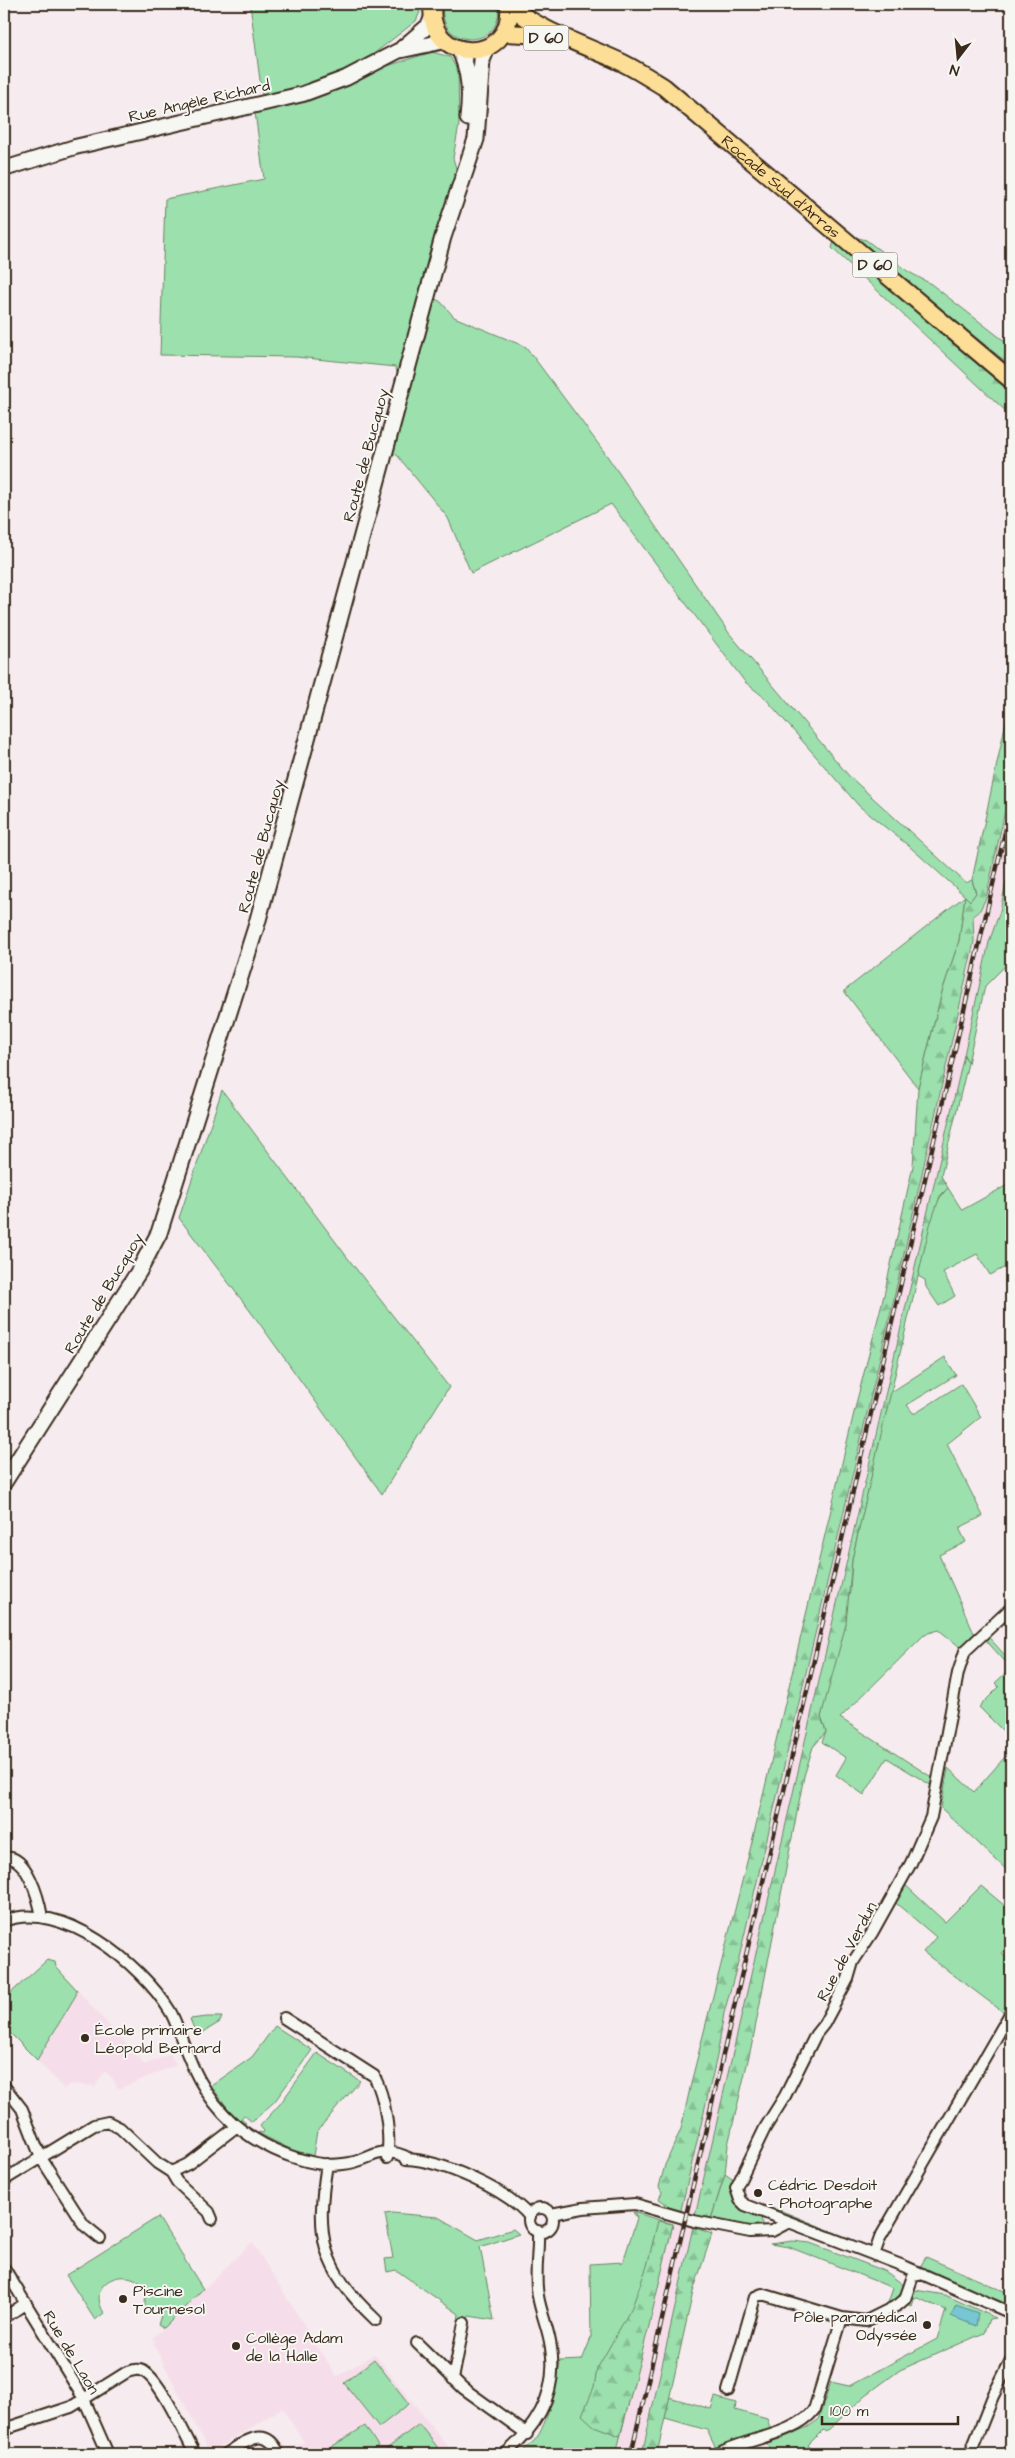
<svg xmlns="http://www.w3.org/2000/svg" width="1015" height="2458" font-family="'Architects Daughter',sans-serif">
<defs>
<pattern id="forest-firs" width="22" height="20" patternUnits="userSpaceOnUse" patternTransform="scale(1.25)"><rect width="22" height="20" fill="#9be0ad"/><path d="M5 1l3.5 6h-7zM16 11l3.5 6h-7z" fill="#86c094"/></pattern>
</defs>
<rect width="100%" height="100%" fill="#f6ebee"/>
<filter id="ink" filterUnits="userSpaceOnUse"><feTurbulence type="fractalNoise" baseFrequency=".02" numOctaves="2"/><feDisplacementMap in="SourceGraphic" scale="10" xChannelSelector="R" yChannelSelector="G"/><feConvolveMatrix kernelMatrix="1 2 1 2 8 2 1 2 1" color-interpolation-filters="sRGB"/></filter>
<g filter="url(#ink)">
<!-- built -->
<path fill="#f5dee9" d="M1011,783V859L1000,911L989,942L948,1129L841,1579L831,1635L695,2216L691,2226L693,2227L642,2454H616L673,2224L679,2225L681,2220L680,2214L717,2056L724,2013L738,1962L894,1298L974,942L973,915L979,912L986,898Z
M77,1990L145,2065L170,2054L176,2065L118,2089L113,2079L105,2071L94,2088L93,2086L69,2084L64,2089L37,2060L76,1995Z
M252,2242L337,2377L374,2354L454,2454H288L290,2450L304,2442L282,2408L210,2453L153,2343L155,2342L153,2338Z"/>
<!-- green -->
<path fill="#9be0ad" stroke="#6b8566" d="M250,4H415L420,12L416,21L367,59L374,70L432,52L450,57L458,71L459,125L453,158L460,182L427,294L441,302L454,317L526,347L605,453L729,633L849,776L966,883L972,880L976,893L970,902L965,897L959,941L942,992L918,1088L844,991L965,896L910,847L859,806L765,698L745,682L611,504L471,573L448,518L397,455L384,451L403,384L395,367L296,357L160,355L165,199L264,179L254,105L263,103Z
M443,4H498C506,50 436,51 443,4Z
M851,236L866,240L909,272L931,284L1011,346V366Z
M1011,859V960L985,986L968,1063L964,1055L989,942L1000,911Z
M222,1090L353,1265L449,1387L382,1494L257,1320L179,1218Z
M1011,1183V1264L990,1275L977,1254L943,1272L955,1296L939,1306L926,1287L925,1280L918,1276C925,1248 927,1208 948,1188L962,1210Z
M945,1357L956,1375L907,1405L913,1413H916L961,1384L981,1417L947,1444L983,1516L959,1528L966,1542L939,1555L977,1640L965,1651L939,1630L925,1634L840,1718L933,1778L932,1786L887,1758L864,1795L836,1775L846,1758L822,1742L826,1732L821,1717L850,1591L852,1559L890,1393Z
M985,1633L1011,1662V1739L979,1707L999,1687L995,1683L1011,1668L982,1636Z
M1011,1750V1874L941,1808L948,1768L974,1792Z
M901,1881L945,1922L981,1886L1011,1911V1940L1002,1953L1011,1961V2018L923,1952L936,1937L891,1899Z
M47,1960L55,1962L56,1967L77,1990L76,1995L37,2060L4,2027V1999Z
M207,2017H222L220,2022L197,2036L190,2019Z
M275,2026L312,2050L275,2101L252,2122L244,2115L241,2119L246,2123L244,2124L230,2111L211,2086L252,2057Z
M317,2053L360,2081L317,2131L313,2156L290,2149L258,2133L259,2132L263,2133L264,2131L260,2126L280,2104Z
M725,2174L735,2181C723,2200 748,2209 761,2215L762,2224L752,2227L711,2219Z
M777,2209L920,2267L926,2257L1011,2294V2308L773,2211Z
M633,2212L673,2224L616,2454H521C525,2448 530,2445 535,2440C547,2426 558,2380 560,2361L582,2360L591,2338L590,2264L623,2262L637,2218Z
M392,2213L438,2217L478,2240L513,2229L519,2234L480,2247L494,2320L469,2316L467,2322L458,2321L459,2314L396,2270L387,2272L385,2259L393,2258L385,2214Z
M158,2217L203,2289L164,2328L158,2325L163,2309L153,2306L152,2309L144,2307C157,2261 79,2271 104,2313L95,2320L66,2275Z
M793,2241L810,2243L885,2271L909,2289L945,2295L996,2318L989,2319L984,2333L900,2370L866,2395L826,2432L823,2430L808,2445L816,2454H772L767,2443L808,2427L818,2420L831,2382L849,2386L937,2339L946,2310L915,2297L912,2306L906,2304L887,2306L893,2288L789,2247L770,2244Z
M374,2359L409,2404L379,2427L344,2383Z
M669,2397L711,2409L715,2397L736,2403L735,2410L767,2419L771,2430L716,2449L707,2430L665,2418Z
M419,2424L443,2454H380Z
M365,2426L378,2446L365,2454H336L331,2447Z"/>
<!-- forest -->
<path fill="url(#forest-firs)" stroke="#6b8566" d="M835,238L945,337L1011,392V416L832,248Z
M1011,698V783L986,898L979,912L973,916L974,942L894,1298L738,1962L724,2013L717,2056L680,2214L666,2209L665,2203L659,2199L662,2192L659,2187L665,2165L681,2129L692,2079L751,1846L857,1400L884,1295L913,1166L918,1088L942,992L959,941L965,896L970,901L976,893L972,880Z
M964,1055L968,1063L941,1176L948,1188L940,1196L930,1225L852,1559L846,1624L821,1717L826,1732L813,1747L804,1776L753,2039L728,2145L725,2174L711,2219L695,2216Z
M658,2221L673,2224L649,2326L620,2436L594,2426L582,2415L594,2387L597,2369L632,2307L647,2266Z
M693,2227L712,2234L693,2292L657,2454H642Z"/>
<!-- water -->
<path fill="#77c6d4" stroke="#5f888b" d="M956,2305L978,2313L976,2326L951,2316Z"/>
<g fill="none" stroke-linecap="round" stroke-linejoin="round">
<!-- minor casing -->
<g stroke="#3b2a1e" stroke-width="14">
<path id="minor" d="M4,1858C27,1853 39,1900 42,1917
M4,1921C62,1899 141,1964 170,2011C177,2023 181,2039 187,2053C200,2087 221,2118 253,2138C277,2153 314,2168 343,2164C375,2161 376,2142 411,2159
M284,2018L374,2076C385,2096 391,2136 387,2158
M4,2086L22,2109L41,2158L84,2225L100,2238
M406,2159C440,2160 508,2190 530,2217
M327,2164C315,2237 321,2268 376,2320
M171,2172L188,2164L236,2127
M4,2180L94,2125L108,2122L120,2128L157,2163L171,2172L177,2182L209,2212L212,2219
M529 2220a12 12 0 1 1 24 0a12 12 0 1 1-24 0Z
M551,2214L583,2208L635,2204L694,2221L750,2232L772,2231L789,2222L906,2267L1011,2313
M789,2222L745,2205L740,2200L736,2188L765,2128L785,2096L816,2034L824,2024L848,1979L853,1962L872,1933L911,1863L931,1817L958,1673L965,1651L1011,1608
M874,2255L880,2238L1011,2012
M4,2268L84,2399L108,2454
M4,2318L26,2303
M417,2343L463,2388L527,2434
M453,2379L464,2323
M728,2391L755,2297L762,2294L842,2318
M4,2429L71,2407L127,2372C134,2370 140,2368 146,2373C162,2384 185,2435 195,2454
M226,2454C245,2442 266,2424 279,2454
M505,2454C537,2427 558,2392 551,2348C549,2330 541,2314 538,2296C534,2274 539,2253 538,2231
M717,2454C744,2439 795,2435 814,2410L842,2318L866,2321L898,2305L905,2299L913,2276L923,2274
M970,2454L993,2396L1011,2360"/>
</g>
<!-- tertiary casing -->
<g stroke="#3b2a1e" stroke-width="18">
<path id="tertiary" d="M402,48L429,25L432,17
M4,169L75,147L303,94L346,78L398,51L445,41"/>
</g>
<!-- secondary casing -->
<g stroke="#3b2a1e" stroke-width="19">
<path id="secondary" d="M459,49C470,71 471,93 468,118
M4,1482L139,1271L159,1233L256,927L443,237L476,139L482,60L487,48"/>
</g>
<!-- primary casing -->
<g stroke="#3b2a1e" stroke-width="20">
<g id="primary">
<path d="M433,4C424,63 515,68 509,4"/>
<path id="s1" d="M509,4C535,30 590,47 623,63C637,70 651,79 664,87L1011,380"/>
<path d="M504,33L525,34L560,41"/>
</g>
</g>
<!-- minor -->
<use href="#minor" stroke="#f6f6f2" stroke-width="10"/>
<!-- tertiary -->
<use href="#tertiary" stroke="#f6f6f2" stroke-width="14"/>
<!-- secondary -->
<use href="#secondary" stroke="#f6f6f2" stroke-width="15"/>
<!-- primary -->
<use href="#primary" stroke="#fcde96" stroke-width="16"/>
<!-- rail casing -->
<g stroke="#3b2a1e" stroke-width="4.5">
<path id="rail" d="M631,2454L1011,806"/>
</g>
<!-- rail -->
<use href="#rail" stroke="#f6f6f2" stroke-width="2.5" stroke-dasharray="8" stroke-linecap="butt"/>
</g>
</g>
<!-- markers -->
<g fill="#3b2a1e" stroke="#f6f6f2" stroke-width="2">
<circle cx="85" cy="2038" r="5"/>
<circle cx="758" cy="2193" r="5"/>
<circle cx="123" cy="2299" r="5"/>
<circle cx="927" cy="2325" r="5"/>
<circle cx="236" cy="2346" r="5"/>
</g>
<g text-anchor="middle" stroke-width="4" stroke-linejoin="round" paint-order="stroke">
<!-- shield labels -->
<g fill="#f6f6f2" stroke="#73675e" stroke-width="1">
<rect x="523.5" y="25.5" width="45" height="25" rx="4"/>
<rect x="852.5" y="252.5" width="45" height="25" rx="4"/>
</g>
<g font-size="15" font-weight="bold" fill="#3b2a1e">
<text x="546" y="43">D 60</text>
<text x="875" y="270">D 60</text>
</g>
<!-- street labels -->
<g font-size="16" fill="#3b2a1e" stroke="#f6f6f2">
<text transform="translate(199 100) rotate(-13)" y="6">Rue Angèle Richard</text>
<text dy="6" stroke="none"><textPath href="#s1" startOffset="330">Rocade Sud d'Arras</textPath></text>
<text transform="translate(365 455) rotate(-75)" y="6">Route de Bucquoy</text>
<text transform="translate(260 846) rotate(-75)" y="6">Route de Bucquoy</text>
<text transform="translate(103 1293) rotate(-59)" y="6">Route de Bucquoy</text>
<text transform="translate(846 1951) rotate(-62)" y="6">Rue de Verdun</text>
<text transform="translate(72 2352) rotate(59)" y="6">Rue de Laon</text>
</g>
<!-- poi labels -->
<g font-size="16" fill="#3b2a1e" stroke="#f6f6f2" text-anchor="start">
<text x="95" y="2035">École primaire<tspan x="95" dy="18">Léopold Bernard</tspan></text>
<text x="768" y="2190">Cédric Desdoit<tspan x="768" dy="18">- Photographe</tspan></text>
<text x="133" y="2296">Piscine<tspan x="133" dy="18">Tournesol</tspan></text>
<text x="917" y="2322" text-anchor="end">Pôle paramédical<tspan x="917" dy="18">Odyssée</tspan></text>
<text x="246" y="2343">Collège Adam<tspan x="246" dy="18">de la Halle</tspan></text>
</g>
</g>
<!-- margin -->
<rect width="1015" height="2458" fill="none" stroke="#f6f6f2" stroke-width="20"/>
<rect x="10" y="10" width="995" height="2438" fill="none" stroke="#3b2a1e" stroke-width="2" filter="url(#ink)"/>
<!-- north arrow -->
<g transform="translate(958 58) rotate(196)" stroke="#f6f6f2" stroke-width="4" paint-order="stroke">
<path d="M0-4L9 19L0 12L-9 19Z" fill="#3b2a1e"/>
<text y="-8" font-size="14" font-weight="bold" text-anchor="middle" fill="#3b2a1e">N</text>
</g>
<!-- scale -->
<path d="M822 2416v8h136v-8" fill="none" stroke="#3b2a1e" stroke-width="2.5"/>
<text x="830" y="2416" font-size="15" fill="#3b2a1e" stroke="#f6f6f2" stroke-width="4" paint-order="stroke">100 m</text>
</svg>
